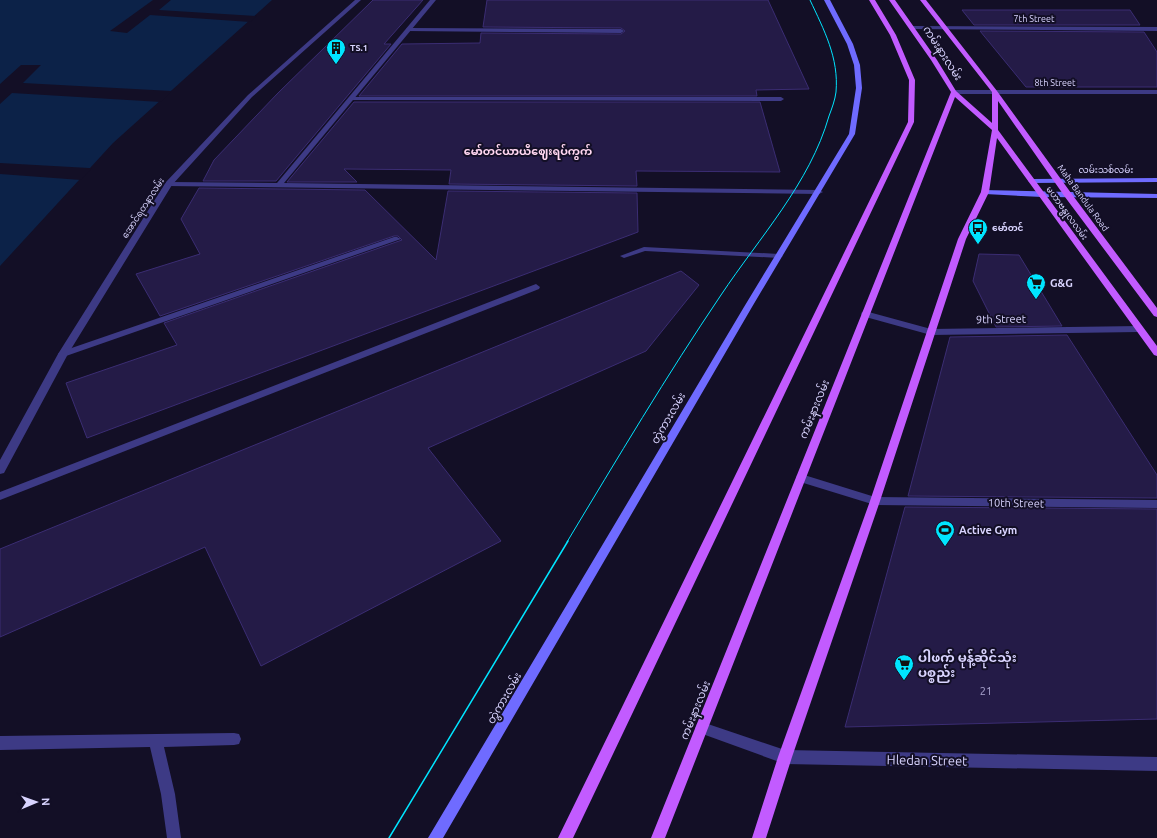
<svg xmlns="http://www.w3.org/2000/svg" width="1157" height="838" font-family="Ubuntu,'Noto Sans Myanmar',sans-serif">
<rect width="100%" height="100%" fill="#130f26"/>
<!-- water -->
<path fill="#0c2248" d="M0,0H272L113,143L0,266Z"/>
<!-- pier -->
<path fill="#130f26" d="M153,0H171L159,10L257,16L250,22L150,15L127,33L110,31Z
M21,65H41L23,83L172,91L161,102L12,93L0,104V84Z
M0,163L89,168H92L81,180L0,174Z"/>
<!-- building -->
<path fill="#241b47" stroke="#3b2d73" d="M373,0H423L384,44H391L276,181H203L214,160L278,93Z
M487,0H768L809,89L756,90L757,96H359L402,44L480,43L481,33L621,34L625,31L621,28L483,27Z
M962,10H1130L1140,25H974Z
M980,31L1144,32L1157,52V87H1026Z
M354,102H760L780,172L636,171L637,186L449,184L451,170L344,169L357,182H287Z
M199,188L365,190L436,260L448,191L637,193L638,232L87,438L66,383L177,345L164,323L402,240L398,236H394L160,316L136,274L200,254L181,219Z
M979,254L1019,255L1062,326L996,327L973,281Z
M681,271L699,285L646,351L428,448L501,541L261,666L205,547L0,637V549Z
M1067,335L1157,475V498L908,496L950,337Z
M905,507L1157,509V719L845,727Z"/>
<g fill="none" stroke-linecap="round" stroke-linejoin="round">
<!-- service -->
<path fill="#3d3a85" fill-rule="evenodd" d="M408,28L621,29L624,31L621,33L406,31V29Z
M350,97H781L784,99L781,101L352,100L349,98Z
M394,237H397L401,239L66,356L63,357L58,354L60,352Z
M644,247L779,254L783,256L779,258L645,251L624,258L620,256Z
M536,284L540,287L539,289L0,500V492Z
M234,733L239,734L241,739L239,744L234,745L164,747L175,794L181,838H167L161,794L150,747L0,750V736Z"/>
<!-- minor -->
<path fill="#3d3a85" fill-rule="evenodd" d="M430,0H436L284,183L819,190L823,192L819,194L166,186V182H169L277,183Z
M912,26L1157,27V31L910,29V27Z
M1157,90V94H954L951,92L954,90Z
M865,311L931,329L1139,326L1143,329L1139,332L931,335L862,316L861,314L862,312Z
M801,474L875,497L1157,500V508L875,505L797,481L796,478L797,475Z
M702,722L785,750L1157,757V771L785,764L697,732L695,728L697,724Z"/>
<!-- tertiary -->
<path fill="#3d3a85" fill-rule="evenodd" d="M355,0H361L252,97L172,185L68,354L4,473L0,474V460L58,354L166,182L248,95Z"/>
<!-- secondary -->
<path fill="#6f6bff" fill-rule="evenodd" d="M824,0H830L853,44L860,65L862,88L855,134L752,307L443,838H428L744,307L849,134L856,88L854,65L847,44Z
M1157,178V182L1032,183L1028,181L1032,179Z
M982,190L1157,194V198L1042,197L985,194L981,192Z"/>
<!-- primary -->
<path fill="#c25bff" fill-rule="evenodd" d="M869,0H875L896,35L915,80L914,122L573,838H558L908,122L909,80L890,35Z
M889,0H895L937,60L956,91L992,123V92L920,0H926L997,91L1071,193L1157,308V317L1154,316L1065,197L998,101V130L1157,346V356L1154,355L997,138L989,192L966,239L880,501L792,757L766,838H752L778,757L870,501L958,239L981,192L992,130L955,97L665,838H651L951,92L931,60Z"/>
<!-- tram-far1 -->
<path stroke="#00e5ff" stroke-width="1" d="M567,542C617,459 667,375 721,295C759,238 810,183 829,116C832,108 835,100 836,92C839,58 824,30 810,0"/>
<!-- tram -->
<path stroke="#00e5ff" stroke-width="1.5" d="M389,838L568,541"/>
</g>
<!-- icons -->
<defs>
<g id="building-pin" transform="scale(1)"><path d="M0 17L-7.5 6A9.5 9.5 0 1 1 7.5 6Z" fill="#00e5ff" stroke="#130f26"/><path d="M-4-6H4V6H1V3H-1V6H-4ZM-2.5-4.3h1.7v1.8h-1.7ZM.8-4.3h1.7v1.8H.8ZM-2.5-1h1.7V.8h-1.7ZM.8-1h1.7V.8H.8Z" fill="#111"/></g>
<g id="bus-pin" transform="scale(1)"><path d="M0 17L-7.5 6A9.5 9.5 0 1 1 7.5 6Z" fill="#00e5ff" stroke="#130f26"/><path d="M-5-6H5V4H4V6H2V4H-2V6H-4V4H-5ZM-3.5-4V0h7V-4ZM-3.5 1.2v1.5H-2V1.2ZM2 1.2v1.5H3.5V1.2Z" fill="#111"/></g>
<g id="supermarket-pin" transform="scale(1)"><path d="M0 17L-7.5 6A9.5 9.5 0 1 1 7.5 6Z" fill="#00e5ff" stroke="#130f26"/><path d="M-6-5.5h2.5l.6 2H6L4.5 2H-2.5L-4.4-4H-6ZM-1.5 3.2a1.3 1.3 0 1 0 .1 0ZM3 3.2a1.3 1.3 0 1 0 .1 0Z" fill="#111"/></g>
<g id="stadium-pin" transform="scale(1)"><path d="M0 17L-7.5 6A9.5 9.5 0 1 1 7.5 6Z" fill="#00e5ff" stroke="#130f26"/><path d="M0-5a6.5 5 0 1 0 0 10a6.5 5 0 1 0 0-10ZM-3.5-1.8h7v3.6h-7Z" fill="#111"/></g>
</defs>
<g fill-rule="evenodd">
<use href="#building-pin" x="336" y="48"/>
<use href="#bus-pin" x="978" y="228"/>
<use href="#supermarket-pin" x="1036" y="283"/>
<use href="#stadium-pin" x="945" y="530"/>
<use href="#supermarket-pin" x="904" y="664"/>
</g>
<g text-anchor="middle" stroke-width="4" stroke-linejoin="round" paint-order="stroke">
<!-- far-street labels -->
<g font-size="9" fill="#d9d4ff" stroke="#130f26">
<text x="1034" y="22">7th Street</text>
<text x="1055" y="86">8th Street</text>
<text x="1106" y="173">လမ်းသစ်လမ်း</text>
<text transform="translate(1083 198) rotate(54)" y="3">Maha Bandula Road</text>
<text transform="translate(143 208) rotate(-57)" y="3">အောင်ရတနာလမ်း</text>
<text transform="translate(1067 213) rotate(54)" y="3">မဟာဗန္ဓုလလမ်း</text>
</g>
<!-- far-poi labels -->
<g font-size="9" font-weight="bold" fill="#d9d4ff" stroke="#130f26" text-anchor="start">
<text x="350" y="51">TS.1</text>
<text x="992" y="231">မော်တင်</text>
</g>
<!-- street labels -->
<g font-size="11" fill="#d9d4ff" stroke="#130f26">
<text transform="translate(943 53) rotate(57)" y="4">ကမ်းနားလမ်း</text>
<text transform="translate(1001 319) rotate(-1)" y="4">9th Street</text>
<text transform="translate(814 409) rotate(-68)" y="4">ကမ်းနားလမ်း</text>
<text transform="translate(668 418) rotate(-60)" y="4">တွဲကားလမ်း</text>
<text transform="translate(1016 503) rotate(1)" y="4">10th Street</text>
<text transform="translate(504 698) rotate(-60)" y="4">တွဲကားလမ်း</text>
<text transform="translate(695 710) rotate(-68)" y="4">ကမ်းနားလမ်း</text>
</g>
<!-- far-quarter labels -->
<g font-size="11" font-weight="bold" fill="#ffd6f0" stroke="#130f26">
<text x="528" y="155">မော်တင်ယာယီဈေးရပ်ကွက်</text>
</g>
<!-- poi labels -->
<g font-size="11" font-weight="bold" fill="#d9d4ff" stroke="#130f26" text-anchor="start">
<text x="1050" y="287">G&amp;G</text>
<text x="959" y="534">Active Gym</text>
</g>
<!-- near-number labels -->
<g font-size="11" fill="#aca6d1">
<text x="986" y="695">21</text>
</g>
<!-- near-poi labels -->
<g font-size="13" font-weight="bold" fill="#d9d4ff" stroke="#130f26" text-anchor="start">
<text x="918" y="662">ပါဖက် မုန့်ဆိုင်သုံး<tspan x="918" dy="15">ပစ္စည်း</tspan></text>
</g>
<!-- near-street labels -->
<g font-size="13" fill="#d9d4ff" stroke="#130f26">
<text transform="translate(927 760) rotate(1)" y="5">Hledan Street</text>
</g>
</g>
<!-- north arrow -->
<g transform="translate(36 802) rotate(88)" stroke="#130f26" stroke-width="3" paint-order="stroke">
<path d="M0-3L7 15L0 10L-7 15Z" fill="#d9d4ff"/>
<text y="-6" font-size="11" font-weight="bold" text-anchor="middle" fill="#d9d4ff">N</text>
</g>
</svg>
